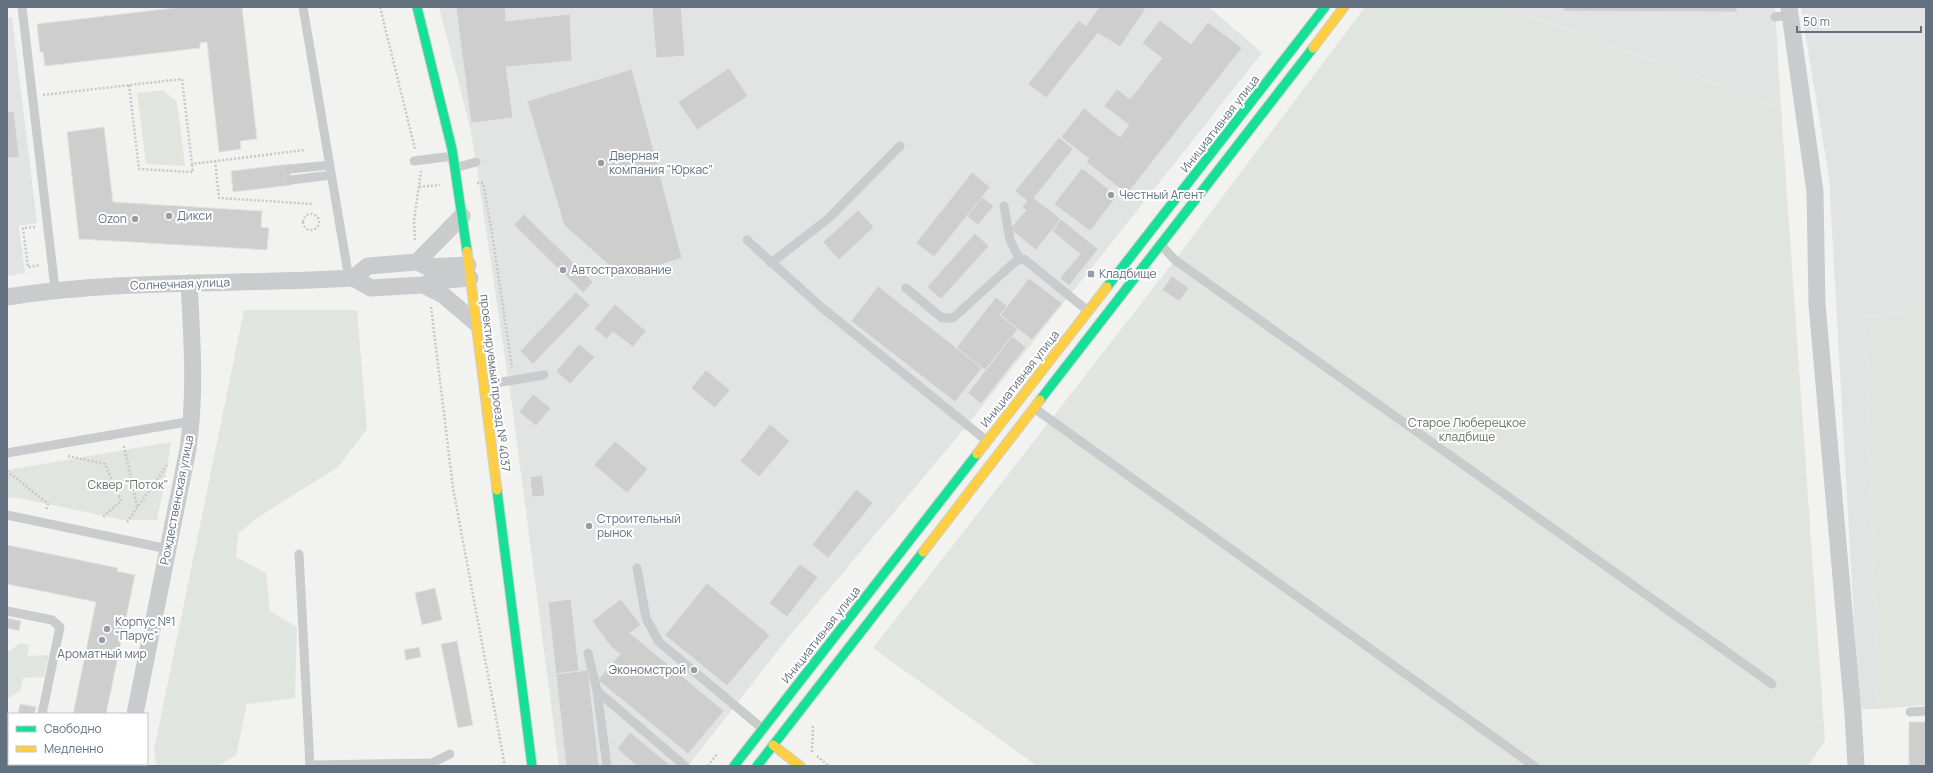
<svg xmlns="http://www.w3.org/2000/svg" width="1933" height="773" font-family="Manrope,sans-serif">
<rect width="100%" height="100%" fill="#f2f3f0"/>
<!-- built -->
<path fill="#e2e4e3" d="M439,7H1209L1262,53L960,434L787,639L688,766H559L513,412L476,162L470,127Z
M1506,7H1775L1781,108Z
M1801,7H1926V310L1865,317L1878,709H1859L1829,178Z
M12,17L37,223L19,226L25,273L7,276V18Z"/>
<!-- green -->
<path fill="#e1e5df" d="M1365,7H1506L1781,108L1825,741L1808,766H1037L873,648L1175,260Z
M163,90L177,102L185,166L146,164L137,93Z
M244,310H357L367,429L338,467L296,493L256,519L238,534L236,557L266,573L270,611L297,627L295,698L247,704L236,755L218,766H156L154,750Z
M1926,310V705L1878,709L1865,317Z
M171,442L167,469L157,520H124L18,498L7,497V470Z
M21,643L29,645L27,656L49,655L44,677L23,678L20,691L7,699V652Z"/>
<!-- building -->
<path fill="#cdcecd" stroke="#e2e2e0" d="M182,7H242L257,139L240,141L241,149L219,152L207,42L200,43V48L45,66L43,52H40L37,24Z
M456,7H505L506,21L570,14L572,61L506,67L513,118L471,123Z
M652,7H681L685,56L656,58Z
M1099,7L1146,8L1120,47L1098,33L1046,98L1028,84L1079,20L1086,26Z
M1564,7H1737V12L1564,11Z
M1160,20L1191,44L1208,22L1242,48L1127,194L1086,162L1089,159L1061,137L1084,108L1120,137L1129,125L1104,106L1117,89L1130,99L1162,58L1142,43Z
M729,68L748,96L697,130L678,102Z
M632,69L682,258L622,277L564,225L527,101Z
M14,111L19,157L7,158V112Z
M104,127L113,202L262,211L261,227L269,228L267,250L79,239L67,132Z
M1059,137L1073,149L1034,198L1061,219L1036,250L1010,229L1026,210L1022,207L1027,201L1015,191Z
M289,164L292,185L233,192L231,171Z
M1082,168L1117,196L1090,231L1054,204Z
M972,172L990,187L934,257L916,243Z
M982,197L994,206L978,225L967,216Z
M858,210L874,227L839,260L823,242Z
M524,214L593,282L583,293L514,225Z
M1061,219L1098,249L1069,286L1060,278L1080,254L1052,231Z
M975,233L989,246L941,299L927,287Z
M1172,276L1189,288L1179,301L1162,290Z
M1029,278L1062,303L1032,340L1000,315Z
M878,286L982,368L955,402L851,321Z
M576,292L590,305L533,364L520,351Z
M996,297L1007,306L1000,315L1018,329L985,370L956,348Z
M615,304L646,331L633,347L613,332L607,339L594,329Z
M1012,336L1026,347L981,404L968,393Z
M579,344L595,357L570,384L556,371Z
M706,370L730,390L715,408L691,388Z
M533,394L551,408L536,426L519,412Z
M770,424L790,441L759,477L740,461Z
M615,441L648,469L627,493L594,465Z
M542,475L545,496L532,497L530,477Z
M856,489L873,503L828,558L812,545Z
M7,545L118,568L117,571L135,575L106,714H73L96,602L7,584Z
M800,564L818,577L787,617L769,603Z
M707,583L770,635L727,686L665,635Z
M435,588L442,620L422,625L415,593Z
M571,599L579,671L556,674L548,602Z
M621,599L641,625L630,633L724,711L688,754L598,680L620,654L611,647L592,621Z
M7,618L21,621L19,631L7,628Z
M457,641L473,725L458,728L441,644Z
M419,647L421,657L406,660L404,650Z
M588,670L599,766H566L556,674Z
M20,704L36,707L35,712L31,714H18Z
M1909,722H1926V766H1909Z
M630,732L671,766H637L617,749Z
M7,753H9V764H95V766H7Z"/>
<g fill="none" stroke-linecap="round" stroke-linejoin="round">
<!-- fast casing -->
<g stroke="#cecfcf" stroke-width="11">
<path id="fast" d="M417,7L452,149L467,251
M1107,287L1325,7
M1040,400L1313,48
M497,490L532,766
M734,766L977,454
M757,766L923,552"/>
</g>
<!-- slow casing -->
<g stroke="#cecfcf" stroke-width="11">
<path id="slow" d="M1313,48L1344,7
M467,251L497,490
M977,454L1107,287
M923,552L1040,400
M773,745L800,766"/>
</g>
<!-- path -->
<path stroke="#c8c8c9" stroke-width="2.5" stroke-dasharray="2 2" stroke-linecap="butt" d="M380,7L415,149
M129,85L139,169L193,172L192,164
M43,95L182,79L192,164L304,150
M215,161L219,198L313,204
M477,183H483L492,233L512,368
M419,187L440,185
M303 222a8 8 0 1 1 16 0a8 8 0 1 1-16 0Z
M35,227L23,228L28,267L40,265
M415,240L414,221L421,171
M431,307L453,488L505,766
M124,446L137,506
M68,456L105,464L121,501L103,517
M7,471L48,504L46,510
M127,522L167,465
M812,752L813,726
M817,756L829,766
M708,766L717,754"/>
<!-- lane -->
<path stroke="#cacbcc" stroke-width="9" d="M22,7L55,289
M303,7L349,279
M1775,17L1790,15
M414,161L453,156
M455,168L476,162
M290,169L330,165
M291,180L331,175
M1004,206L1010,240L1020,260
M747,240L820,306L987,441
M1161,245L1175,260L1772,684
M771,263L829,218L900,146
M906,288L942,318H953L1016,261L1024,259L1088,311
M484,385L544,375
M1034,408L1534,766
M7,453L192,421
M7,515L168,549
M299,554L310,766
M637,568L646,618L659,642L763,729
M7,611L52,620L60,627L42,714
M588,653L597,691
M1910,712L1926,711
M7,722L9,723
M310,765L432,763L450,754
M607,766L597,691L685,766"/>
<!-- street -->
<path stroke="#cacbcc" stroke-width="17" d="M1789,7L1815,192L1817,304L1853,714L1856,766
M417,262L462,216
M353,278L368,266L417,262L427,267L468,265
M353,278L371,288L423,285L435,281L470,278
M423,285L443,295L476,323
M7,297C122,279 237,285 353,278
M135,714L188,449C196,393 192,339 189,283
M124,766V764"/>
<!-- fast -->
<use href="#fast" stroke="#16e098" stroke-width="9"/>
<!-- slow -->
<use href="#slow" stroke="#ffcf43" stroke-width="9"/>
</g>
<!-- markers -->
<g fill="#959ea7" stroke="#fff" stroke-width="1.5">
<circle cx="601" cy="163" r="4"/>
<circle cx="1111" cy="195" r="4"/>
<circle cx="169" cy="216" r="4"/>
<circle cx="135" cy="219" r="4"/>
<circle cx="563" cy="270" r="4"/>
<rect x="1087" y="270" width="8" height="8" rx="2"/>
<circle cx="589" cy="526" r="4"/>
<circle cx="107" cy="629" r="4"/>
<circle cx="102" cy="640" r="4"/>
<circle cx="694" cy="670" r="4"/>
</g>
<g text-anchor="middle" stroke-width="4" stroke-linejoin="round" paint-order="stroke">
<!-- street labels -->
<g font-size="12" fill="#637080" stroke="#fff">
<text transform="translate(1220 124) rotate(-52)" y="4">Инициативная улица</text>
<text transform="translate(180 284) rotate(-2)" y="4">Солнечная улица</text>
<text transform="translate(1020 379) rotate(-52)" y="4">Инициативная улица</text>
<text transform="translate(495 383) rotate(83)" y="4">проектируемый проезд № 4037</text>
<text transform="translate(177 500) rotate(-79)" y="4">Рождественская улица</text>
<text transform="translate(821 635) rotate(-52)" y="4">Инициативная улица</text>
</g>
<!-- poi labels -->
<g font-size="12" fill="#637080" stroke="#fff" text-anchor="start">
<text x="609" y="160">Дверная<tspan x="609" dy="14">компания "Юркас"</tspan></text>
<text x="1119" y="199">Честный Агент</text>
<text x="177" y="220">Дикси</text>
<text x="127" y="223" text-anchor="end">Ozon</text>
<text x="571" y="274">Автострахование</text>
<text x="1099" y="278">Кладбище</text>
<text x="597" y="523">Строительный<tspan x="597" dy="14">рынок</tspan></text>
<text x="115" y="626">Корпус №1<tspan x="115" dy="14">"Парус"</tspan></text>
<text x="102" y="658" text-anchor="middle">Ароматный мир</text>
<text x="686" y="674" text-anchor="end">Экономстрой</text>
</g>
<!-- park labels -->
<g font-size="12" fill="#647862" stroke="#fff">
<text x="1467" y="427">Старое Люберецкое<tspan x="1467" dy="14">кладбище</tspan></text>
<text x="128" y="489">Сквер "Поток"</text>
</g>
</g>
<!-- border -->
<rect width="1933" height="773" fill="none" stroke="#637080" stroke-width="16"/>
<!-- legend -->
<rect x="8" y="713" width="140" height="52" fill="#ffffff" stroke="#c1c6cc"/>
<rect x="16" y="726" width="20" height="6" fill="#16e098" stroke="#c1c6cc"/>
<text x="44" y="733" font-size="12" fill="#637080">Свободно</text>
<rect x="16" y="746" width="20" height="6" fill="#ffcf43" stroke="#c1c6cc"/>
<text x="44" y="753" font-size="12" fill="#637080">Медленно</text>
<!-- scale -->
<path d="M1797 26v6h124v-6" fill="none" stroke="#637080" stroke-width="2"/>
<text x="1803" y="26" font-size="12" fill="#637080" stroke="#ffffff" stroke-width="3" paint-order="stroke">50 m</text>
</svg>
